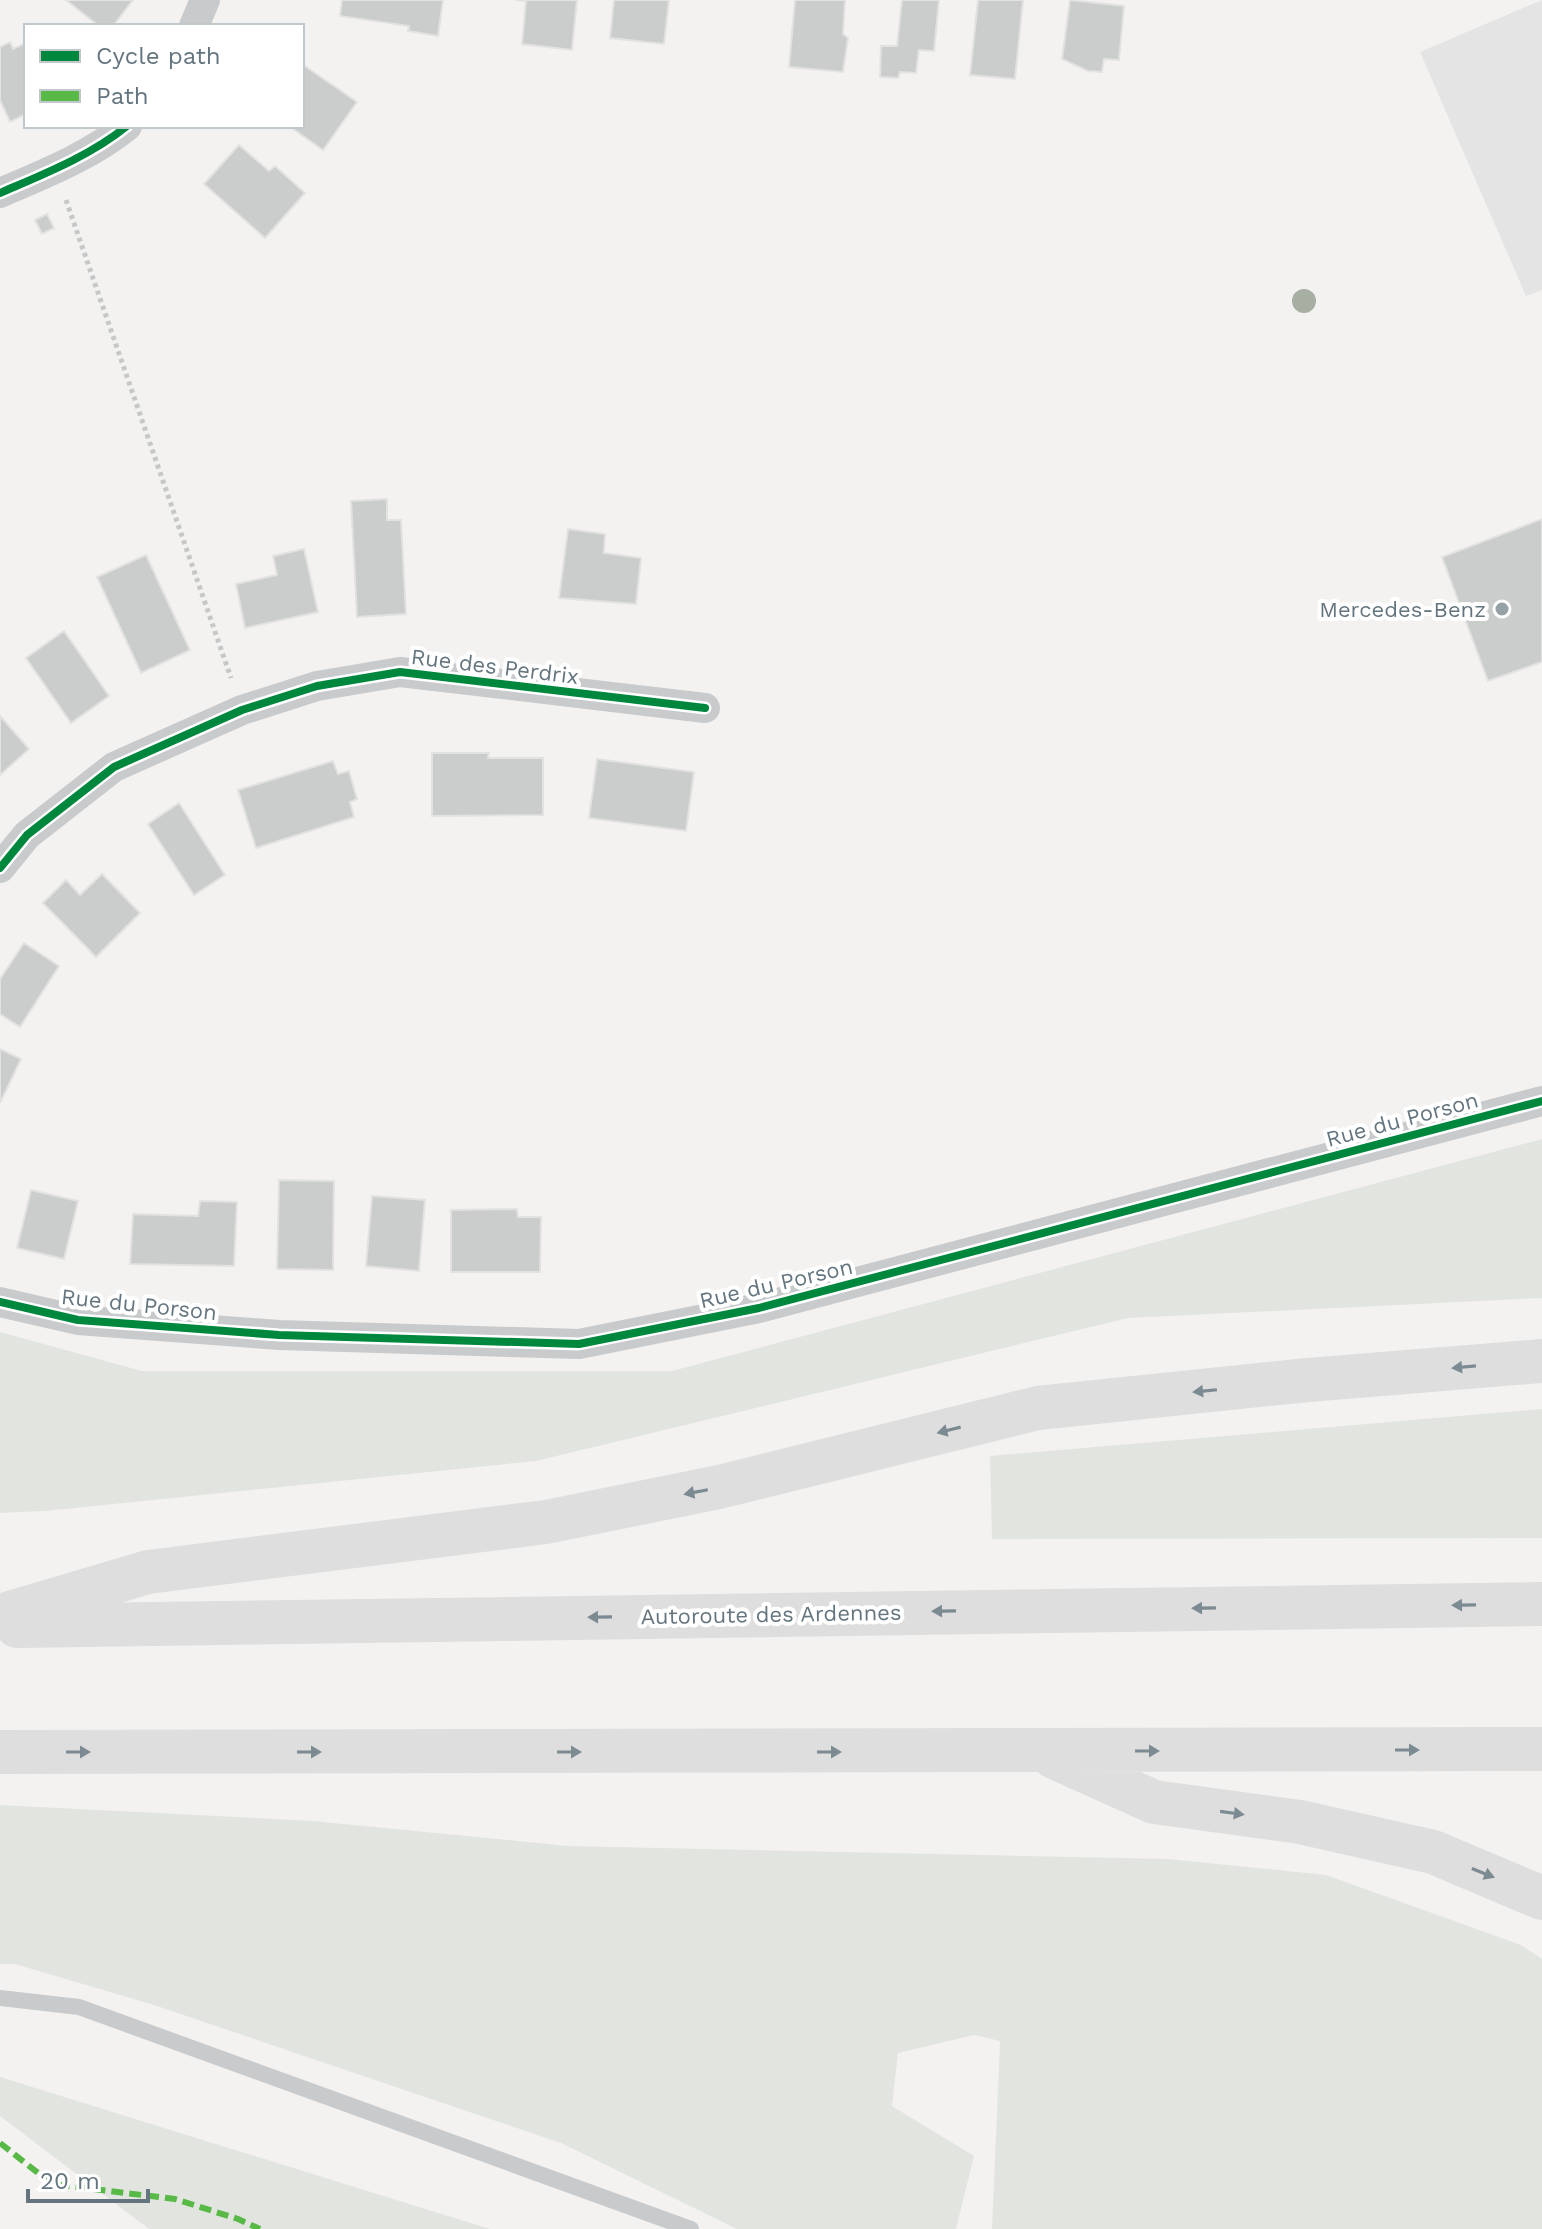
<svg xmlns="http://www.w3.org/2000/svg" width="1542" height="2229" font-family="'Work Sans',sans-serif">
<rect width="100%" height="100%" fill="#f3f2f1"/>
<!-- built -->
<path fill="#e3e4e3" d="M1542,0V290L1526,296L1420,52Z"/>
<!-- green -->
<path fill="#e2e5df" d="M1542,1139V1298L1128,1318L536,1461L45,1511L0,1513V1332L142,1371H672Z
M1542,1409V1538L992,1539L990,1456Z
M0,1805L313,1821L568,1846L1168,1859L1326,1875L1521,1945L1542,1959V2229H992L1000,2041L974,2035L898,2053L892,2106L974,2156L956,2229H737L561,2143L154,2005L15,1964H0Z
M0,2077L490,2229H149L0,2116Z"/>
<!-- building -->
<path fill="#cbcccc" stroke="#e2e2e0" stroke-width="2" d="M66,0H133L113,26H99Z
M342,0H443L438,36L408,31L409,26L340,16Z
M577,0L572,50L522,44L526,1L515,0Z
M614,0H669L664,44L610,38Z
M795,0H845L843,34L848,38L843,72L789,67Z
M902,0H939L934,51L919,50L916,73L900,72L898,78L880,77L881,46H897Z
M978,0H1023L1015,79L970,75Z
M1070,0L1124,6L1119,60L1104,59L1102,72L1088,71L1062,59Z
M10,42L13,49L26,43V114L10,122L0,100V47Z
M302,64L357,102L323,150L289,126H302Z
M239,145L269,171L275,166L305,193L265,238L204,184Z
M47,214L54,228L42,234L35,220Z
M387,499V520H401L406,614L357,617L351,501Z
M1542,519V662L1488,681L1442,557Z
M568,529L605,534L604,553L641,558L636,604L559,598Z
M304,549L318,612L245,628L236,584L277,575L273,556Z
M146,555L190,650L141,673L97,577Z
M64,631L109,696L71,723L26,658Z
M0,716L29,749L0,775Z
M432,753H489L488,758H543V815L432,816Z
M597,759L694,772L686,831L589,818Z
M333,761L338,774L349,771L357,799L350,802L354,817L256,848L238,790Z
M179,803L225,875L194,895L148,824Z
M102,874L140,913L96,957L43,903L66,880L80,895Z
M24,943L59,966L20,1027L0,1014V979Z
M0,1049L21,1059L0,1103Z
M279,1180L334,1181L333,1270L277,1269Z
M31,1190L78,1201L64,1259L17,1248Z
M372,1196L425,1200L419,1271L366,1266Z
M200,1201L237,1202L234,1266L130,1264L133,1214L198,1216Z
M517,1209L518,1217H541L540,1272H451V1210Z"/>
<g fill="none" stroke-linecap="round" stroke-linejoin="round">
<!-- path -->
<path stroke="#c6c7c7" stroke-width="5" stroke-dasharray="4 4" stroke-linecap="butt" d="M66,200L231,678"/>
<!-- service -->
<path stroke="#c8cacb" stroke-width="16" d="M0,1998L79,2007L691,2229"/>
<!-- minor -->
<path stroke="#c8cacb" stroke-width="30" d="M194,26L205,0
M0,193C44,174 90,156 127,126
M0,868L27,835L114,767L242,710L317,686L400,672L705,708
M0,1302L78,1320L279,1335L579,1344L759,1308L1542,1101"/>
<!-- motorway -->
<path stroke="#dededf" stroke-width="44" d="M0,1616L148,1572L546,1522L719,1487L1038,1408L1308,1380L1542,1361
M17,1626L1542,1604
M0,1752L1542,1749
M1054,1757L1154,1802L1300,1822L1433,1852L1542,1898"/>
<!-- quiet -->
<path stroke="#58b947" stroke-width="6" stroke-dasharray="12 6" stroke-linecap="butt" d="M0,2143L52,2184L175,2199L238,2219L260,2229"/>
<!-- cycleway casing -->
<g stroke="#fff" stroke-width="13">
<path id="cycleway" d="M0,193C44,174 90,156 127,126
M0,868L27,835L114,767L242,710L317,686L400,672L705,708
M0,1302L78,1320L279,1335L579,1344L759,1308L1542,1101"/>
</g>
<!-- cycleway -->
<use href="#cycleway" stroke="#00873e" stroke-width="8"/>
</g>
<!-- trees -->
<circle fill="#a7aea2" cx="1304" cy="301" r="12"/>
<!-- one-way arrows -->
<defs><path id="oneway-solid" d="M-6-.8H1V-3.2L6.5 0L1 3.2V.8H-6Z" transform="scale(2)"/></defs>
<g fill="#7c8a92">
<use href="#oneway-solid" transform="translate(1464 1367) rotate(175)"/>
<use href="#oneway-solid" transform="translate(1205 1391) rotate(174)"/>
<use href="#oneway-solid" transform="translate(949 1430) rotate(166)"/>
<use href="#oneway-solid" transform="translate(696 1492) rotate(169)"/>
<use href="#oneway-solid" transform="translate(1464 1605) rotate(179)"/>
<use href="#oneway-solid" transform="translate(1204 1608) rotate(179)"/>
<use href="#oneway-solid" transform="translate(944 1611) rotate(179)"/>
<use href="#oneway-solid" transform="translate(600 1617) rotate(179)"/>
<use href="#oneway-solid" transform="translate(1407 1750)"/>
<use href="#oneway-solid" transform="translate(1147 1751)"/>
<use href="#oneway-solid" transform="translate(78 1752)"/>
<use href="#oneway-solid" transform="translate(309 1752)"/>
<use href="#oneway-solid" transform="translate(569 1752)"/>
<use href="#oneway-solid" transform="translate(829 1752)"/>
<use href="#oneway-solid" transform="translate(1232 1813) rotate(8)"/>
<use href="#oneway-solid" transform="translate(1483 1873) rotate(22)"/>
</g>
<!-- markers -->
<circle fill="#96a1a7" stroke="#fff" stroke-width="3" cx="1502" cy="609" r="8"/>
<g text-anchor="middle" stroke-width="8" stroke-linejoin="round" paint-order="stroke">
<!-- poi labels -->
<g font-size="22" fill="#64757f" stroke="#fff" text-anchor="end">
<text x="1486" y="617">Mercedes-Benz</text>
</g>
<!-- street labels -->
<g font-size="22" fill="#64757f" stroke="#fff">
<text transform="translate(495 666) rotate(7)" y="8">Rue des Perdrix</text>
<text transform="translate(1402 1119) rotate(-15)" y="8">Rue du Porson</text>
<text transform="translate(776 1283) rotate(-13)" y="8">Rue du Porson</text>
<text transform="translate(139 1304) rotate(6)" y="8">Rue du Porson</text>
<text transform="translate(771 1614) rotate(-1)" y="8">Autoroute des Ardennes</text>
</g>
</g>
<!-- legend -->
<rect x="24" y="24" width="280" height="104" fill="#ffffff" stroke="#c1c8cc" stroke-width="2"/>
<rect x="40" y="50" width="40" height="12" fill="#00873e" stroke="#c1c8cc" stroke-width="2"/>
<text x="96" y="64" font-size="24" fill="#64757f">Cycle path</text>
<rect x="40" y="90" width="40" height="12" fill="#58b947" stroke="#c1c8cc" stroke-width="2"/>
<text x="96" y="104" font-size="24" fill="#64757f">Path</text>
<!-- scale -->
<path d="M28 2189v12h120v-12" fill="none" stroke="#64757f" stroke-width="4"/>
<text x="40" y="2189" font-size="24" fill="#64757f" stroke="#ffffff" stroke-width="6" paint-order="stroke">20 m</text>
</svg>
